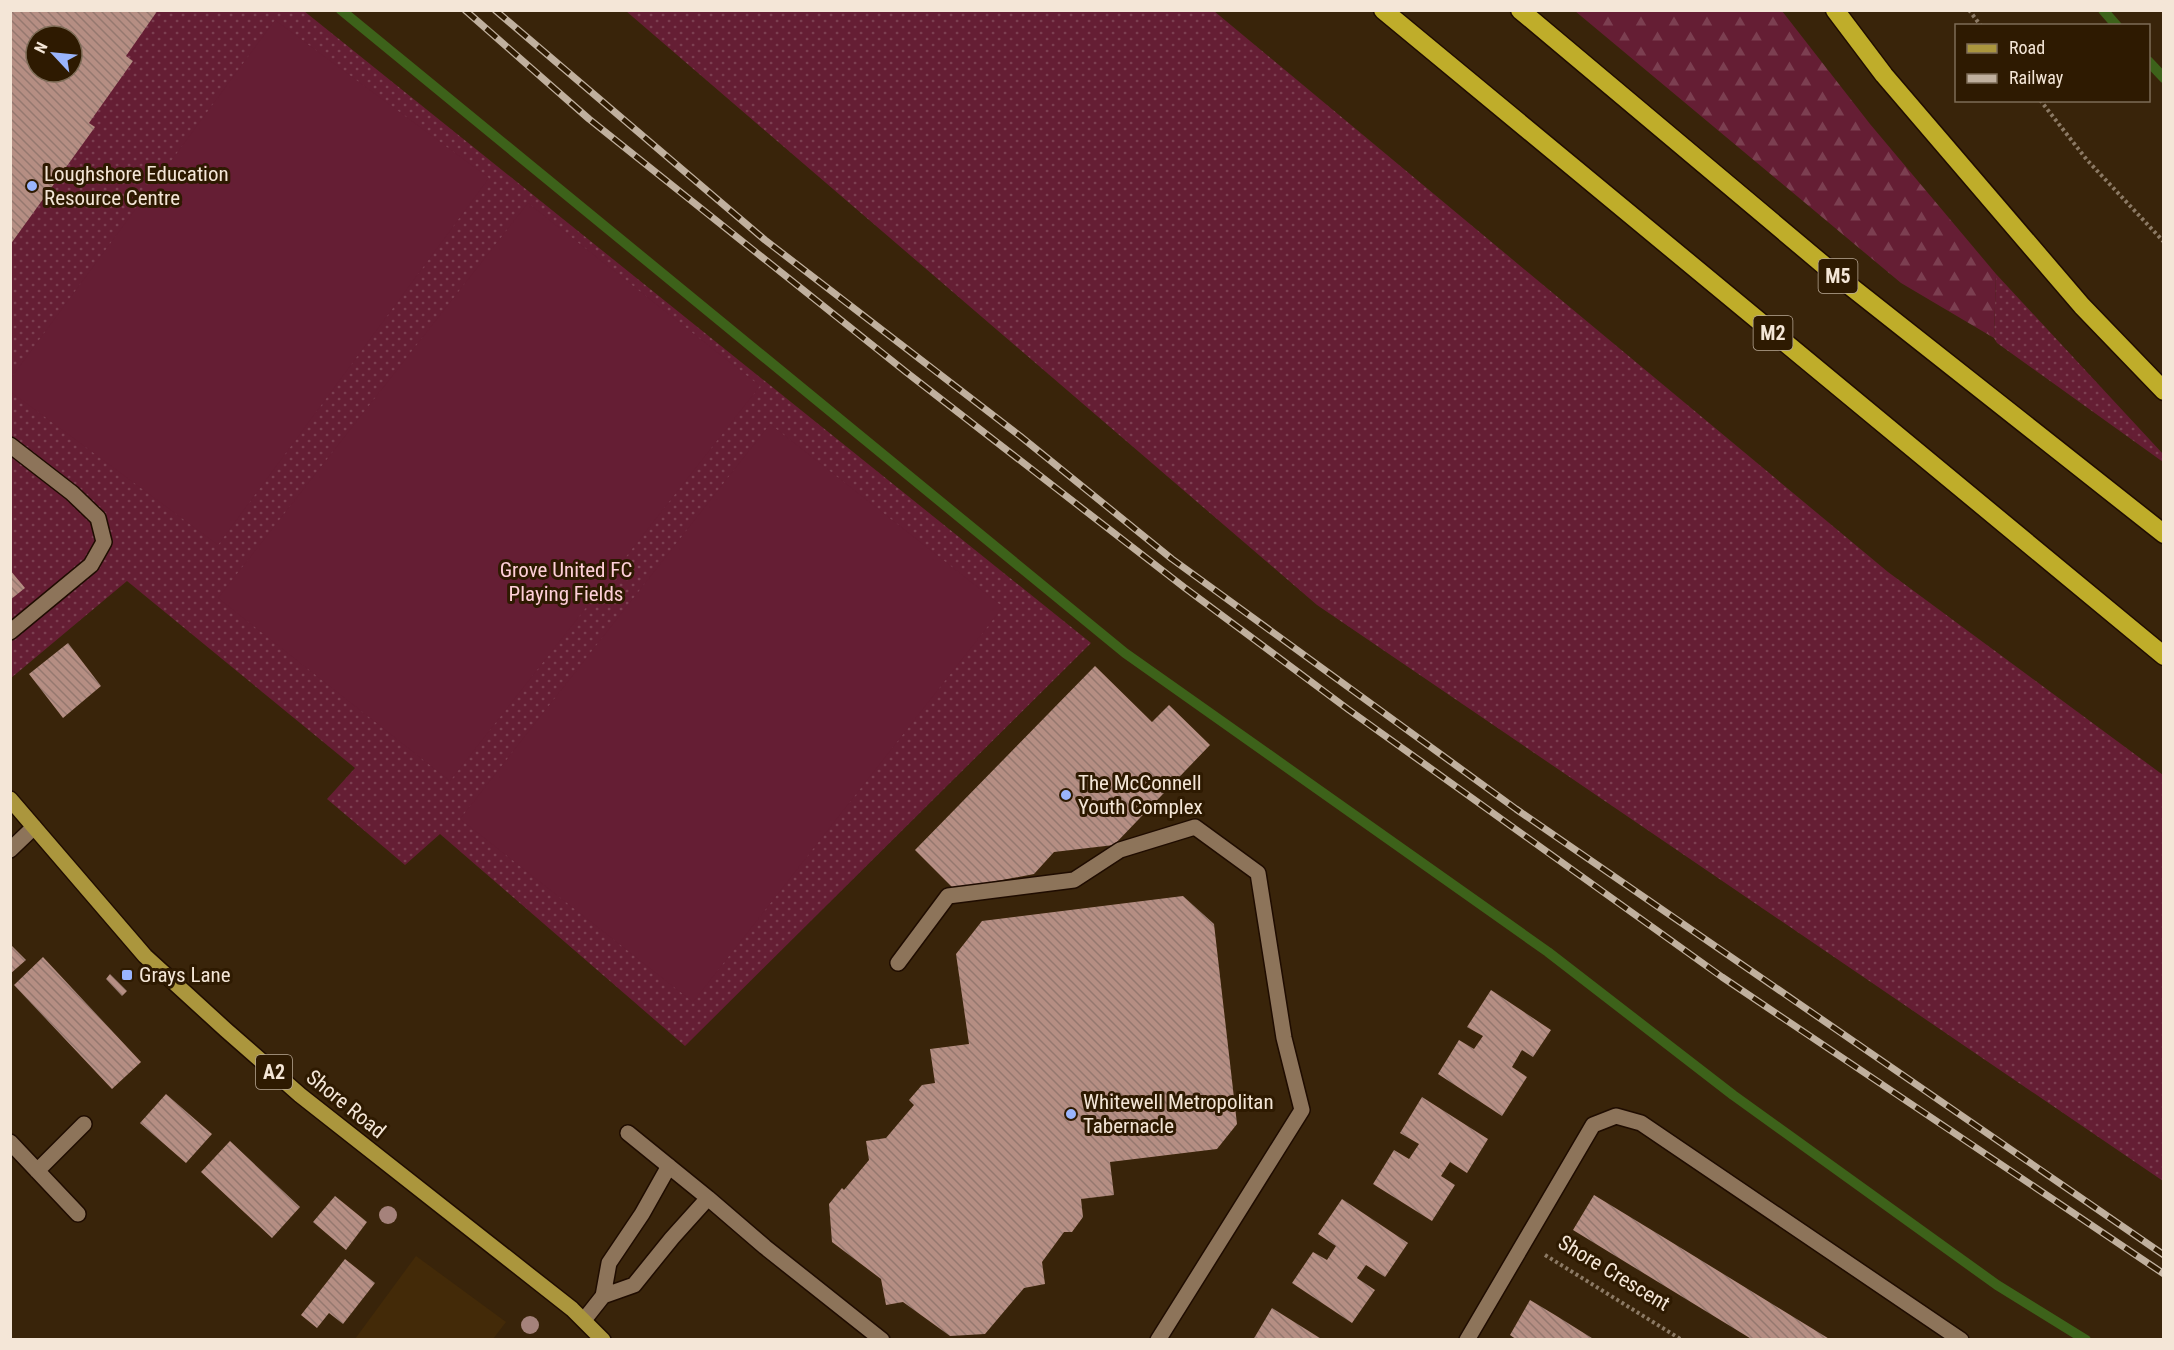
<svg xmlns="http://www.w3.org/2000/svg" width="2174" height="1350" font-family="'Roboto Condensed',sans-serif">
<defs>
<pattern id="grass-dots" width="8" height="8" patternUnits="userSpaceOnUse" patternTransform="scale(1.5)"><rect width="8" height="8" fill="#651e34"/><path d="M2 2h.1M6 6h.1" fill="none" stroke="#7c3f51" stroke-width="1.8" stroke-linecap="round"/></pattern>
<pattern id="forest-firs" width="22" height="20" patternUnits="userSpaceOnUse" patternTransform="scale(1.5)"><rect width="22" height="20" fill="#651e34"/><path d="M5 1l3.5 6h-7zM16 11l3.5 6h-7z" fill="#7c3f51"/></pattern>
<pattern id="building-back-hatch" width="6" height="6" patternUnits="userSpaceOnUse" patternTransform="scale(1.5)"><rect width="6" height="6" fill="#b58e83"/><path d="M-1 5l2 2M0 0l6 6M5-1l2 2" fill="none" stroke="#95786f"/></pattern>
</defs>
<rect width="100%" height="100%" fill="#39240a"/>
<!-- built -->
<path fill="#432a08" d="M416,1256L506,1322L493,1339H355Z"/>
<!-- grass -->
<path fill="url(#grass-dots)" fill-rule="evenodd" d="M11,10L304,11L1091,643L685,1046L440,834L405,865L327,799L355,768L127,581L11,678ZM36,36H72V72H36Z
M626,11H1214L1888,572L2163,775V1181L1317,605Z
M1996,274L2163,454V462L1997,343L1994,338Z"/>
<!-- forest -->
<path fill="url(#forest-firs)" d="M1575,11H1782L1870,124L1996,274L1994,338L1901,283Z"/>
<!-- garden -->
<path fill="#651e34" d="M275,20L489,178L218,545L11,392V378Z
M528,203L760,386L450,781L218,598Z
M770,424L1003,607L693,1002L460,819Z"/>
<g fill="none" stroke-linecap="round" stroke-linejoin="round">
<!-- stream -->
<path stroke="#3d621a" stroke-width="10" d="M341,10L1125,653L1548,952L1733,1095L1997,1285L2086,1340
M2103,10L2117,26
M2148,61L2164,78"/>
</g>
<!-- building -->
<path fill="url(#building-back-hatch)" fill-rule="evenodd" d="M10,10H158L126,56L133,61L89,123L95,127L10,245ZM36,36H72V72H36Z
M10,570L25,588L10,600Z
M68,643L101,686L63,718L29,674Z
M1095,666L1152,722L1169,705L1210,745L1114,845L1054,852L1034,874L954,889L915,850Z
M1183,896L1214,924L1237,1124L1217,1149L1110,1162L1114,1195L1081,1199L1083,1217L1072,1232H1064L1042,1262L1045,1284L1024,1288L985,1334L950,1336L903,1302L886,1305L881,1279L832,1242L829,1204L842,1188L844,1190L869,1160L866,1141L886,1138L914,1105L909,1100L922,1085L935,1083L930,1049L969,1044L956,954L982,921Z
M10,944L26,960L10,974Z
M43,957L141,1062L112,1089L14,985Z
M110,974L127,991L122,996L106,979Z
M1491,990L1551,1030L1533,1057L1522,1050L1512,1067L1527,1077L1502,1116L1438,1074L1459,1040L1474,1049L1483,1036L1467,1027Z
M166,1094L212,1134L186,1163L140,1123Z
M1422,1097L1488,1139L1467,1173L1450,1162L1441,1176L1455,1185L1432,1221L1373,1184L1394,1150L1409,1159L1419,1144L1400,1133Z
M230,1141L300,1207L272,1238L201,1172Z
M1594,1195L1668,1240L1831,1340H1753L1573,1230Z
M335,1196L367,1222L346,1250L313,1222Z
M1342,1199L1408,1243L1385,1277L1366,1265L1357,1278L1375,1290L1352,1323L1292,1283L1313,1252L1327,1260L1336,1246L1318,1234Z
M345,1259L375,1283L343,1324L329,1313L317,1328L301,1315Z
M1530,1300L1555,1315L1595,1340H1517L1510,1335Z
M1272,1308L1323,1340H1253Z"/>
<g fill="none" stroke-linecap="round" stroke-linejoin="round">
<!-- lane casing -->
<g stroke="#1f0c00" stroke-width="18">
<path id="lane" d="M10,445L72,493L98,518L104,542L91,565L10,632
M898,963L948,896L1074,880L1120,850L1195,827L1258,873L1284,1038L1302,1110L1158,1340
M628,1133L708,1198L765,1247L882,1340
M603,1296L634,1285L672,1238L708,1198
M584,1320L603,1296L609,1263L642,1214L669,1166"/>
</g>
<!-- street casing -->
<g stroke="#1f0c00" stroke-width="18">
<path id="street" d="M10,1142L78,1214
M37,1171L84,1124
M1467,1340L1593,1125L1616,1116L1641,1123L1961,1340"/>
</g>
<!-- secondary casing -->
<g stroke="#1f0c00" stroke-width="18">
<path id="secondary" d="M10,850L34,827"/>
</g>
<!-- primary casing -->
<g stroke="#1f0c00" stroke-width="18">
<path id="primary" d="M10,799L145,956L226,1030L300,1095L572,1309L603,1340"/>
</g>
<!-- highway casing -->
<g stroke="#1f0c00" stroke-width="21">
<path id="highway" d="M1383,10L2164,656
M1520,10L1826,267L2164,534
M1835,10L1884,75L2082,306L2164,391"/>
</g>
<!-- path -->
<path stroke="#8c7a65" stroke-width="4" stroke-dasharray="3 3" stroke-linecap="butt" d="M1969,10L1981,26
M2040,100L2087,160L2164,242
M1545,1255L1682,1340"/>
<!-- lane -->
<use href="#lane" stroke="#8d745a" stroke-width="15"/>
<!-- street -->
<use href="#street" stroke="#8d745a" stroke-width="15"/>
<!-- secondary -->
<use href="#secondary" stroke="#8d745a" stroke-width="15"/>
<!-- primary -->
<use href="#primary" stroke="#ab963d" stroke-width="15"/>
<!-- highway -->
<use href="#highway" stroke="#bfad2a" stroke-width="18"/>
<!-- rail casing -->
<g stroke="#c0b09e" stroke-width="7">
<path id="rail" d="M465,10L589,119L906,372L1185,588L1349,710L1722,977L2164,1274
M495,10L765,240L1020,436L1172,559L1516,809L2164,1255"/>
</g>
<!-- rail -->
<use href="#rail" stroke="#2e1a01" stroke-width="4.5" stroke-dasharray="14" stroke-linecap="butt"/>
</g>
<!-- trees -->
<g fill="#a5827b">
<circle cx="388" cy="1215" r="9"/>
<circle cx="530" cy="1325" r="9"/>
</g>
<!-- markers -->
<g fill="#9ab5fd" stroke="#2e1a01" stroke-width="2">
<circle cx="32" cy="186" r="6"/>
<circle cx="1066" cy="795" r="6"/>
<rect x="121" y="969" width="12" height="12" rx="3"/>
<circle cx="1071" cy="1114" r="6"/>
</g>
<g text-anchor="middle" stroke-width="6" stroke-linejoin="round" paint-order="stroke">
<!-- shield labels -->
<g fill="#2e1a01" stroke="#b9a997" stroke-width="1.5">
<rect x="1818.5" y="259" width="39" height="34" rx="4.5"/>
<rect x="1753.5" y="316" width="39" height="34" rx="4.5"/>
<rect x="256" y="1055" width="36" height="34" rx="4.5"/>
</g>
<g font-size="20" font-weight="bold" fill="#f4e6d7">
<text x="1838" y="283">M5</text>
<text x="1773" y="340">M2</text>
<text x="274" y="1079">A2</text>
</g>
<!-- poi labels -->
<g font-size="21" fill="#f4e6d7" stroke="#2e1a01" text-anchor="start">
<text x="44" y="181">Loughshore Education<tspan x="44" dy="24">Resource Centre</tspan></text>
<text x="1078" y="790">The McConnell<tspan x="1078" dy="24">Youth Complex</tspan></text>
<text x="139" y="982">Grays Lane</text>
<text x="1083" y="1109">Whitewell Metropolitan<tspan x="1083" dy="24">Tabernacle</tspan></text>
</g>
<!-- park labels -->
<g font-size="21" fill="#fecfd8" stroke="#2e1a01">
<text x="566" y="577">Grove United FC<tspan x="566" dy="24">Playing Fields</tspan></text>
</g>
<!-- street labels -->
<g font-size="21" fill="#f4e6d7" stroke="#2e1a01">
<text transform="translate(346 1104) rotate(39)" y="7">Shore Road</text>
<text transform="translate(1614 1273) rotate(31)" y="7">Shore Crescent</text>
</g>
</g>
<!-- border -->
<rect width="2174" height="1350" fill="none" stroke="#f4e6d7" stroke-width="24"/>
<!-- legend -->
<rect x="1955" y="24" width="195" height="78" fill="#2e1a01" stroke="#7d6c57" stroke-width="1.5"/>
<rect x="1967" y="44" width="30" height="9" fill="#ab963d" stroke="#7d6c57" stroke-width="1.5"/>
<text x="2009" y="54" font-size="18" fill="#f4e6d7">Road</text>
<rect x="1967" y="74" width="30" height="9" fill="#c0b09e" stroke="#7d6c57" stroke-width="1.5"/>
<text x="2009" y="84" font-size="18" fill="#f4e6d7">Railway</text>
<!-- north arrow -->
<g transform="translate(54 54) rotate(296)"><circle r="28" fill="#2e1a01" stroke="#7d6c57" stroke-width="1.5"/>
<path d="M0-4.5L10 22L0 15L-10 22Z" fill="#9ab5fd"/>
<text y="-9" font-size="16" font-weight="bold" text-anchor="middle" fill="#f4e6d7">N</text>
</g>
</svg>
